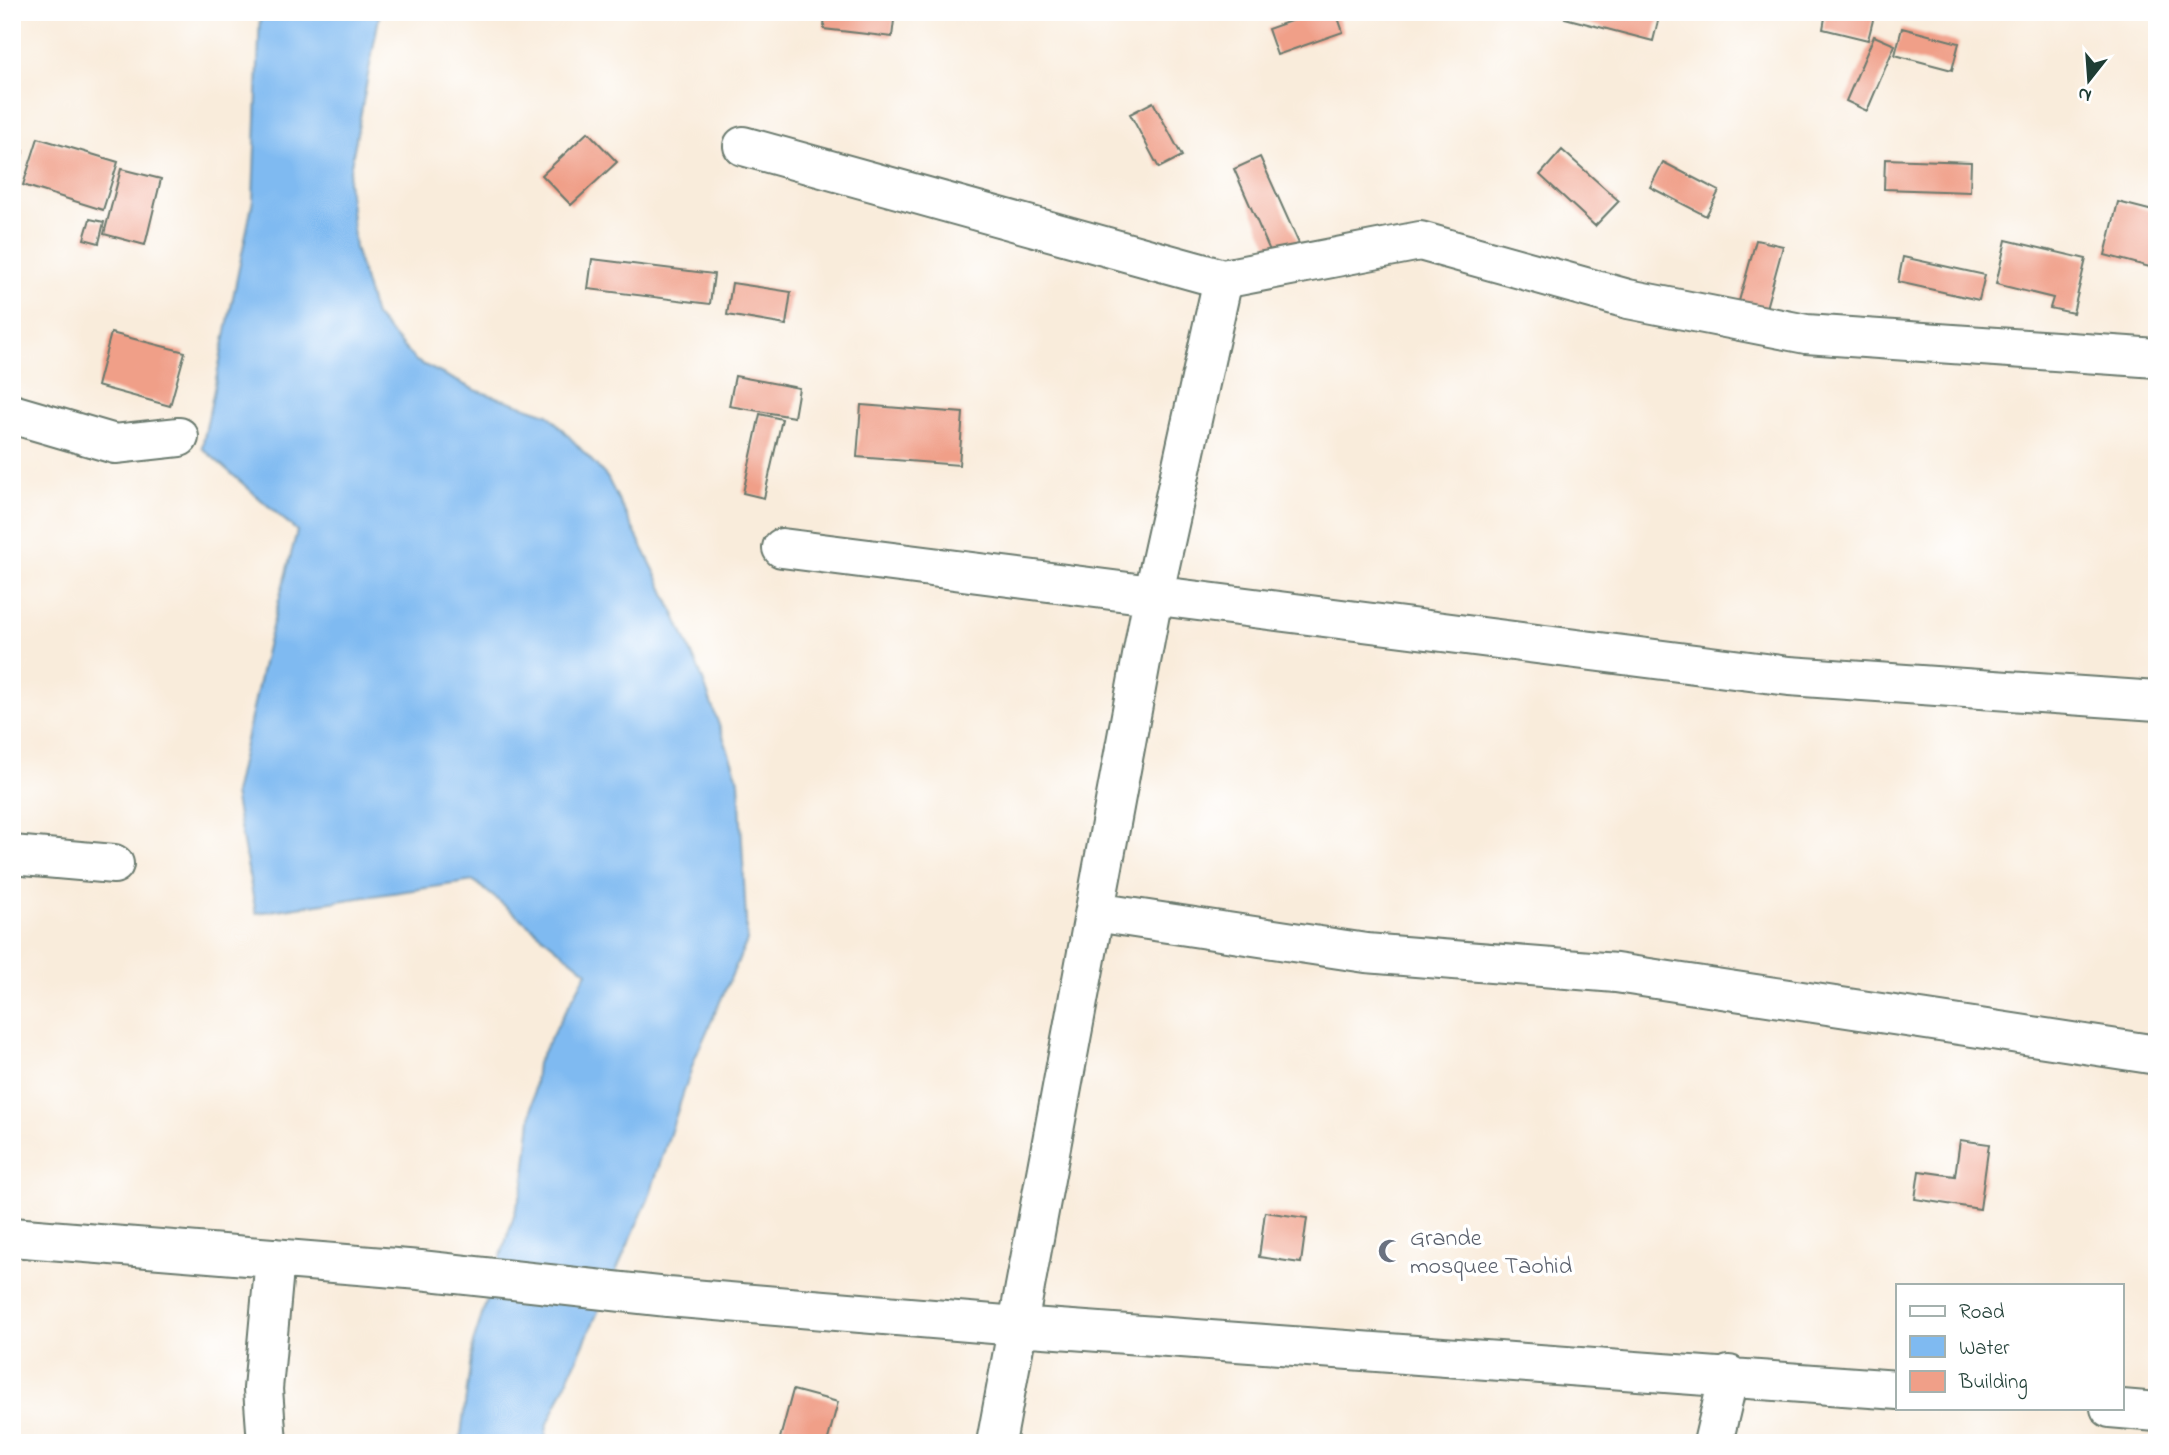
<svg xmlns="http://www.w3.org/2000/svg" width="2169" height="1455" font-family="'Indie Flower',sans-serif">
<rect width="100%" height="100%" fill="#fff"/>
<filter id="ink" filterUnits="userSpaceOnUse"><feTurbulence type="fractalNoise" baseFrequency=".0143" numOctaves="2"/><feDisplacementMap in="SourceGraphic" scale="14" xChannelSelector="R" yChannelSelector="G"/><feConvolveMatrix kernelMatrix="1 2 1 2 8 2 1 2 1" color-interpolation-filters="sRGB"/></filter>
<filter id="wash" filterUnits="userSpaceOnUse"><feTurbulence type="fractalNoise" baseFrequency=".00686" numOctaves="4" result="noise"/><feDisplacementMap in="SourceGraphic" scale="28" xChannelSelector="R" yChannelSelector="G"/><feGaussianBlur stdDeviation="1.57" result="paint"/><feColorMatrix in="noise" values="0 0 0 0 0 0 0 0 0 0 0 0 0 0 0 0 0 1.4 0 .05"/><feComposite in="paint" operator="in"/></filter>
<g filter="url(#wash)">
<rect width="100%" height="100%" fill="#f9ecdb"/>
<!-- water -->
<path fill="#7fbaf1" stroke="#4f7c92" stroke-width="2" d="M260,12H380L348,181L355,248L375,316L416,361L475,390L548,414L607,477L659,580L700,672L739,781L747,941L695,1058L648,1200L547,1426L544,1443H460L473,1343L524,1184L537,1063L587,972L474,881L256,913L234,794L266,650L297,531L202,448L253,200Z"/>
<g id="blocks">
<!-- building -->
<path fill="#f09f88" d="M825,12H895L892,37L824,29Z
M1316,12H1336L1343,32L1277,55L1268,29Z
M1567,12H1656L1660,13L1653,41L1565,18Z
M1826,12H1875L1868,40L1823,29Z
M1902,28L1959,43L1952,70L1895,55Z
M1874,36L1895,45L1867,111L1846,101Z
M1153,102L1182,156L1159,168L1130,114Z
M588,132L617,162L571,205L542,175Z
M38,138L118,162L103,210L23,185Z
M12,148L23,151L13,187H12Z
M1562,150L1619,201L1595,226L1540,175Z
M1260,157L1301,248L1274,260L1234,169Z
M1885,159L1971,162L1970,192L1884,189Z
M1663,162L1719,191L1706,216L1650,187Z
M121,169L161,179L145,245L104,234Z
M2118,202L2157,212V269L2105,255Z
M90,219L104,222L99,243L84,239Z
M1756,240L1783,246L1766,308L1739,301Z
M2006,240L2086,259L2073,313L2050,308L2053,298L1996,284Z
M1903,257L1985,275L1979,300L1898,282Z
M592,259L714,274L710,304L588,289Z
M732,283L791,292L786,325L727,315Z
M111,333L185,352L170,406L97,386Z
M735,376L799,388L794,417L729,406Z
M861,405L963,413L959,465L857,457Z
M760,414L782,419L764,498L743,493Z
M1960,1140L1989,1144L1980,1209L1915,1199L1919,1171L1955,1176Z
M1265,1212L1307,1218L1301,1263L1259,1257Z
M793,1390L838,1402L827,1443L779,1442Z"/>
</g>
</g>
<g filter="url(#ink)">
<use href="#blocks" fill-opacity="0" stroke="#6b7a6e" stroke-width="2"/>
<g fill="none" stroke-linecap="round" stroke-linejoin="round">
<!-- street casing -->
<g stroke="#6b7a6e" stroke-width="42">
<path id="street" d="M743,146L1223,279L1420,241L1628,299L1806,334L2157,358
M12,414L115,444L179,437
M782,548L1789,676L2157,701
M12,855L114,864
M1095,912L1366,953L1616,973L2157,1055
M12,1237L420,1270L668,1297L1017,1326L1898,1390
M2110,1408L2157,1412
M267,1443L263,1389L275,1258
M996,1443L1153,597L1223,279
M1713,1443L1729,1375"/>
</g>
<!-- street -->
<use href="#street" stroke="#fff" stroke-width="38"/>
</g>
</g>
<!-- icons -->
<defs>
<g id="mosque-bare" transform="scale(1.89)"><path d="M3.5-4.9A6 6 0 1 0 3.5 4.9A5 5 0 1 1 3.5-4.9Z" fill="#6b7280" stroke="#fff" stroke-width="2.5" paint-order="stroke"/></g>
</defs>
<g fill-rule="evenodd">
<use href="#mosque-bare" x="1390" y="1251"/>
</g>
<g text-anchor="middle" stroke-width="7" stroke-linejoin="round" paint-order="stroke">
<!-- worship labels -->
<g font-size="24" fill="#5b616d" stroke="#fff" text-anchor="start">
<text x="1410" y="1245">Grande<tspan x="1410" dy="28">mosquee Taohid</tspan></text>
</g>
</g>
<!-- margin -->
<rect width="2169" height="1455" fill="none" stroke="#fff" stroke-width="42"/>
<!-- legend -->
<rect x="1896" y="1284" width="228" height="126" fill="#ffffff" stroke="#a5b1ae" stroke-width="2"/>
<rect x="1910" y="1306" width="35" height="10" fill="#ffffff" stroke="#a5b1ae" stroke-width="2"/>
<text x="1959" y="1318" font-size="21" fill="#1f3d34">Road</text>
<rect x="1910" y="1336" width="35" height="21" fill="#7fbaf1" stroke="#a5b1ae" stroke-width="2"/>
<text x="1959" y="1354" font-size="21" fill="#1f3d34">Water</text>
<rect x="1910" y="1371" width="35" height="21" fill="#f09f88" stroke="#a5b1ae" stroke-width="2"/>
<text x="1959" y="1388" font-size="21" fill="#1f3d34">Building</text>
<!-- north arrow -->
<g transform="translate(2089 80) rotate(197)" stroke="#ffffff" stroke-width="5" paint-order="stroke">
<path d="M0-5L12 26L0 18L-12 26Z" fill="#1f3d34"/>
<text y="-10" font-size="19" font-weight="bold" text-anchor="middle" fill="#1f3d34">N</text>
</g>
</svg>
